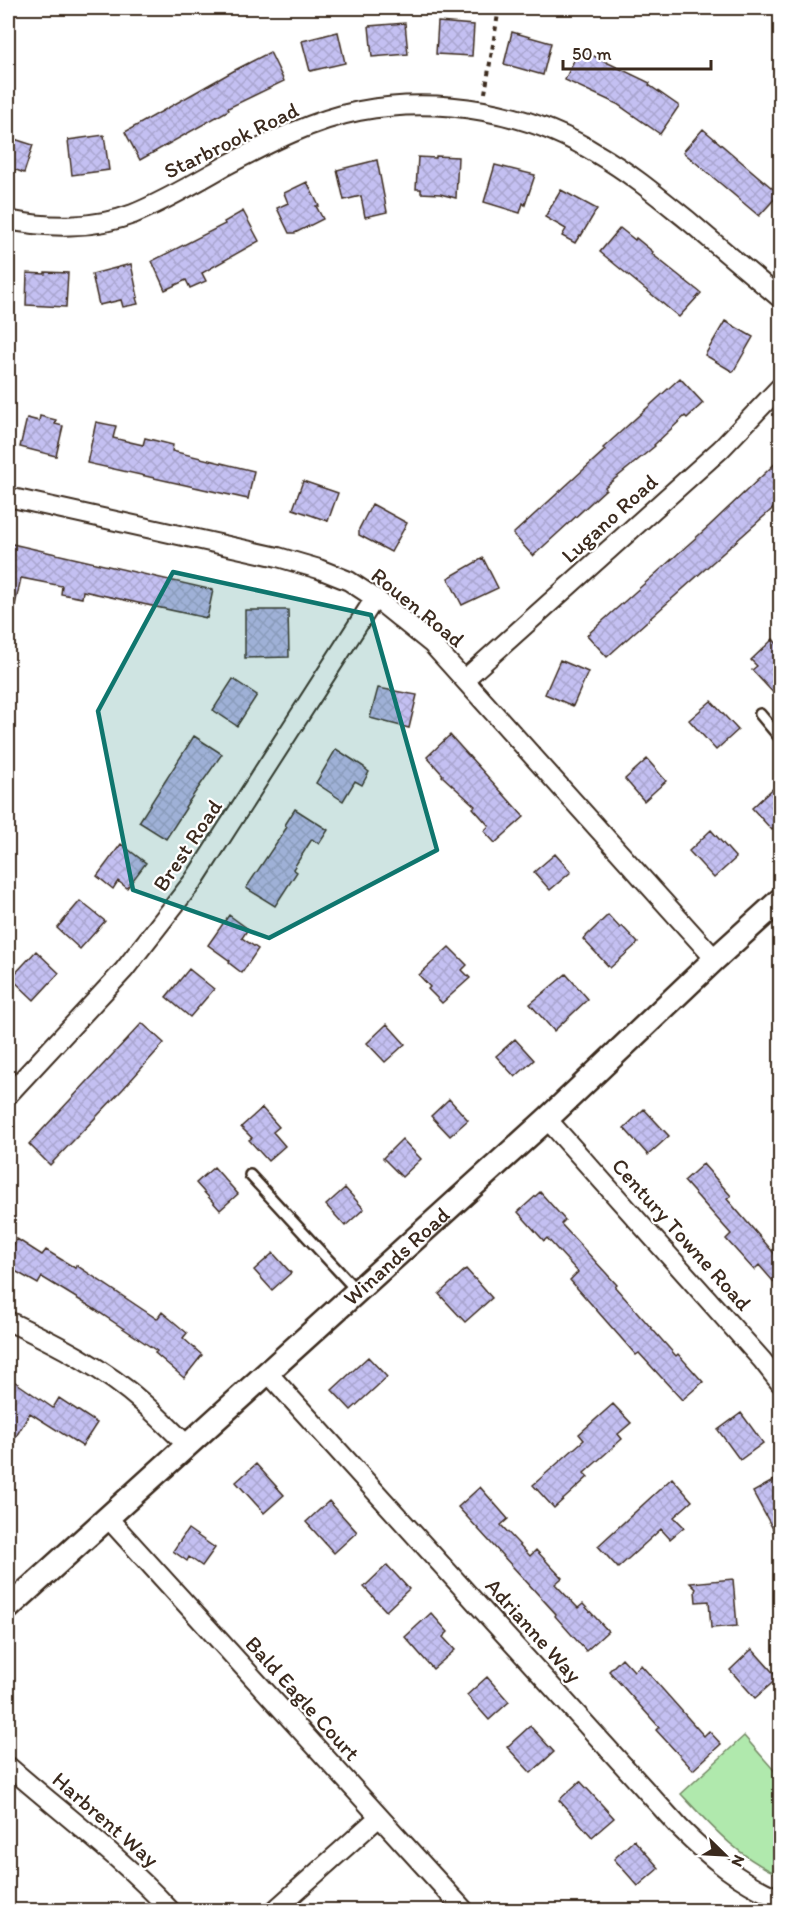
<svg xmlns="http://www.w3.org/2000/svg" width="788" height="1918" font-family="Itim,sans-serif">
<defs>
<pattern id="building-cross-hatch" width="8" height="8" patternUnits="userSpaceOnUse" patternTransform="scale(1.5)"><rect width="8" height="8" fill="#c4c0f2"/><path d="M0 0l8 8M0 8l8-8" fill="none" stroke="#a9a5cf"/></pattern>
</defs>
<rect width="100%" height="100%" fill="#fff"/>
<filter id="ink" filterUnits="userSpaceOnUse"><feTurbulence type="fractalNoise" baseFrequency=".0167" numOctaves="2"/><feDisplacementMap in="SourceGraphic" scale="12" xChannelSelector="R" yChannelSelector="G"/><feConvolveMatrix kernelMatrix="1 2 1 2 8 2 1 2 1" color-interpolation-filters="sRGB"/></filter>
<g filter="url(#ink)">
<!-- park -->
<path fill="#b0e9ad" stroke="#768a66" stroke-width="1.5" d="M744,1736L780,1777V1875C740,1859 710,1825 681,1794Z"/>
<!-- building -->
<path fill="url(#building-cross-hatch)" stroke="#3b2a1e" stroke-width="1.5" d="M438,22L474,25L472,56L436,54Z
M405,23L408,54L372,57L369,26Z
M338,32L345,63L310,71L302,41Z
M512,32L551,43L543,75L504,64Z
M579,49L650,83L649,85L679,106L660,134L617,104L565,80Z
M270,52L284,81L228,108L229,110L140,160L125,132L237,69Z
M703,129L779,194L759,216L683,152Z
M104,135L109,170L72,175L68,140Z
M8,137L33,145L24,173L8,167Z
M436,156L458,157L456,198L440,194L421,193V189H416L418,157L436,158Z
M377,160L387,212L365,217L361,196L344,200L337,170Z
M495,165L535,175L525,205L523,203L520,213L484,202Z
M307,182L319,206H316L323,219L295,233H289L277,208L288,203L284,193Z
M561,190L597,209L581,236L580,235L575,243L562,236L566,229L545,217Z
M243,211L259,241L202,273L206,281L190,288L186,280L165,290L152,261L225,224L224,222Z
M620,228L635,240L636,238L653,252L652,254L701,293L679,317L600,252Z
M131,264L138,297L136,298L138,304L123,307L121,300L99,305L92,274Z
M45,272L68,273L66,307L26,305L27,273L45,274Z
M725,321L753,337L733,372L705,355Z
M680,378L703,403L687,418L685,416L654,445L655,446L605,487L606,489L533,556L513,534L605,450L603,448Z
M40,416L56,420L55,424L63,426L56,456L20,447L27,418L39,421Z
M96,422L116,426L113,438L143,445L145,438L173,445L172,451L254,471L248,499L87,463Z
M780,459V502L607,657L587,635L709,526Z
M303,481L338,493L328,521L293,509Z
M372,504L407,523L391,552L359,535V529Z
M8,543L213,590L207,618L83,591L82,598L61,594L62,586L21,578L14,610L8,609Z
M483,558L498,588L462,605L448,578Z
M245,610H288L289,657L245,658Z
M773,639L780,648V700L752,670L757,666L751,660Z
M560,660L588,672L573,706L545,694Z
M233,679L257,695L237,726L213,710Z
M378,688L417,695L409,728L370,718Z
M711,701L738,730L716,750L689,720Z
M450,735L524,817L495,843L484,831L489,826L473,808L475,806L442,776L443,775L427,757Z
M194,736L222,754L185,807L186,808L166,839L139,822Z
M336,749L364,767V768L369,772L362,785L355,781L343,801L316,783Z
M647,759L666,781L644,801L625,779Z
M780,782V823L772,830L752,808Z
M295,809L328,830L319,844L312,839L293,869L297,872L275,906L246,888L287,827L285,825Z
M711,830L736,858L714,878L689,851Z
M121,844L146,863L127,888L118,881L113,889L97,876Z
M555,854L571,872L550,890L534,872Z
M80,901L105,921L80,949L57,928Z
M229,915L248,929L242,938L258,949L242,973L229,963L230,961L208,945Z
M608,915L620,928L622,926L638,943L610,968L583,939Z
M449,947L467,965L462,970L470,978L442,1003L428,989L430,987L419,975Z
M36,951L59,973L34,1000L11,978Z
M189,969L214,989L190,1017L166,997Z
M566,974L588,999L554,1031L530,1004Z
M142,1023L164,1043L123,1089L50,1165L29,1144Z
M387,1024L405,1044L385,1062L367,1043Z
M515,1039L534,1060L515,1077L496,1056Z
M449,1099L468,1120L450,1136L431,1116Z
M262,1108L279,1127L273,1132L285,1146L268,1161L249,1140L252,1138L241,1127Z
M644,1109L669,1136L648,1155L624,1128Z
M402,1139L421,1159L402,1177L383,1158Z
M703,1164L731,1196L727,1199L780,1260V1289L759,1265L754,1270L726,1239L731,1234L684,1181Z
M214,1167L238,1194L220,1210L196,1183Z
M345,1188L364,1209L345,1226L326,1205Z
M540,1192L565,1220L561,1224L617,1285L615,1287L676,1356L678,1354L703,1382L682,1400L639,1353L636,1355L570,1280L578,1272L547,1238L544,1241L518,1212Z
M17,1239L42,1255L46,1250L75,1268L76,1265L157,1319L162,1312L187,1333L183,1338L202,1355L184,1378L155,1353L157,1351L91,1307L42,1277L38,1284L8,1267V1254Z
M273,1253L291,1273L272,1290L254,1270Z
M466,1269L492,1298L465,1322L439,1294Z
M368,1357L387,1377L351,1410L332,1390Z
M8,1377L53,1408L59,1398L97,1423L82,1446L30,1413L8,1450Z
M613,1404L631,1423L618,1434L622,1439L584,1473L588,1477L554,1508L533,1485L584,1440L579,1434Z
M741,1413L763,1443L740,1460L718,1430Z
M256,1464L284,1495L264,1513L236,1482Z
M780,1477V1542L753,1492Z
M672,1478L692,1501L674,1517L684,1527L670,1539L661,1529L618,1568L598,1546Z
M480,1487L508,1519L501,1525L530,1556L536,1550L562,1578L555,1584L578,1608L583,1604L608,1631L586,1651L555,1616L556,1614L458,1507Z
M329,1501L357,1532L334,1553L306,1522Z
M188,1529L215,1548L202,1566L189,1557L187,1561L173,1551Z
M387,1565L409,1589L386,1611L364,1587Z
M733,1579L737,1626L711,1628L709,1601L696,1602L695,1591L696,1589L690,1583Z
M431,1613L448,1632L443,1637L455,1650L433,1669L405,1637Z
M752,1649L778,1678L755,1698L730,1670Z
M622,1658L634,1671L641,1665L704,1736L709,1731L721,1744L693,1770L656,1730L659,1727L609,1671Z
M487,1677L509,1702L489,1720L467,1695Z
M530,1726L554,1752L531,1773L507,1747Z
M580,1781L614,1818L592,1837L559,1800Z
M634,1840L659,1868L638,1886L614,1859Z"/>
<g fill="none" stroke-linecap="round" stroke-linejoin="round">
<!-- service casing -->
<g stroke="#3b2a1e" stroke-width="14">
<path id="service" d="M760,714L780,738
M250,1175L357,1291"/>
</g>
<!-- minor casing -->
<g stroke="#3b2a1e" stroke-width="22">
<path id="minor" d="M8,220C47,228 94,229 133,214C165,201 195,183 225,166C267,144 312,120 359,111C440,96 529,111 599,155C632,174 660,198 690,222C720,248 750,273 780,298
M8,497L278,557L319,569L349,581L375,598L432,644L715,959
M465,679L721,449L780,387
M8,1095L124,970L194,880L375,598
M547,1119L762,1360L780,1383
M8,1321C55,1343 104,1368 143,1403C158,1416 172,1431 187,1445
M268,1373L679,1827C710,1858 739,1882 780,1899
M107,1517L464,1910
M8,1766C62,1813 121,1857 170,1910
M275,1910L379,1817"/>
</g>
<!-- tertiary casing -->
<g stroke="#3b2a1e" stroke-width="27">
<g id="tertiary">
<path id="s1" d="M8,1608L547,1119L715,959L780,900"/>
</g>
</g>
<!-- path -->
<path stroke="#3b2a1e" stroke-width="4" stroke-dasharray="4.5 4.5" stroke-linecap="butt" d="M485,93L499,8"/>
<!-- service -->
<use href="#service" stroke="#fff" stroke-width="9"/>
<!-- minor -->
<use href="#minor" stroke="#fff" stroke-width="18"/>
<!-- tertiary -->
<use href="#tertiary" stroke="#fff" stroke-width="22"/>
</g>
</g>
<!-- marked area -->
<path fill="#0f766e" fill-opacity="0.2" stroke="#0f766e" stroke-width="4.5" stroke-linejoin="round" d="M173,572L371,615L437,850L269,938L133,890L98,711Z"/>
<g text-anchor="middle" stroke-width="4.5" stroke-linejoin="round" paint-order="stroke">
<!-- street labels -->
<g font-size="22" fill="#3b2a1e" stroke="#fff">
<text transform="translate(231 140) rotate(-26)" y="8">Starbrook Road</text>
<text transform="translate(609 518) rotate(-42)" y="8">Lugano Road</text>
<text transform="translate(418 607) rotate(39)" y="8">Rouen Road</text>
<text transform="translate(187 845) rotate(-56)" y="8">Brest Road</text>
<text transform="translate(682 1234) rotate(48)" y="8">Century Towne Road</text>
<text dy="8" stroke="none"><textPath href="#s1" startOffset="524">Winands Road</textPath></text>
<text transform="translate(534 1630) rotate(48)" y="8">Adrianne Way</text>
<text transform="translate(303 1698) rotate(48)" y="8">Bald Eagle Court</text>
<text transform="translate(106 1819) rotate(41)" y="8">Harbrent Way</text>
</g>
</g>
<!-- margin -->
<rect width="788" height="1918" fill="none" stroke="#fff" stroke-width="30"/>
<rect x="15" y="15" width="758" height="1888" fill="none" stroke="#3b2a1e" stroke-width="2" filter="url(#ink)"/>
<!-- north arrow -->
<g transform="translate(725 1855) rotate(114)" stroke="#ffffff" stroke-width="4.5" paint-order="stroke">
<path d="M0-4.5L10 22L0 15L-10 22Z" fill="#3b2a1e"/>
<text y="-9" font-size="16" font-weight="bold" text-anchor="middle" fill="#3b2a1e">N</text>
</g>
<!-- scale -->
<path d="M563 60v9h148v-9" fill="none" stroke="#3b2a1e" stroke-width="3"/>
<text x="572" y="60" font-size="18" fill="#3b2a1e" stroke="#ffffff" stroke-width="4.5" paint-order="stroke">50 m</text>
</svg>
